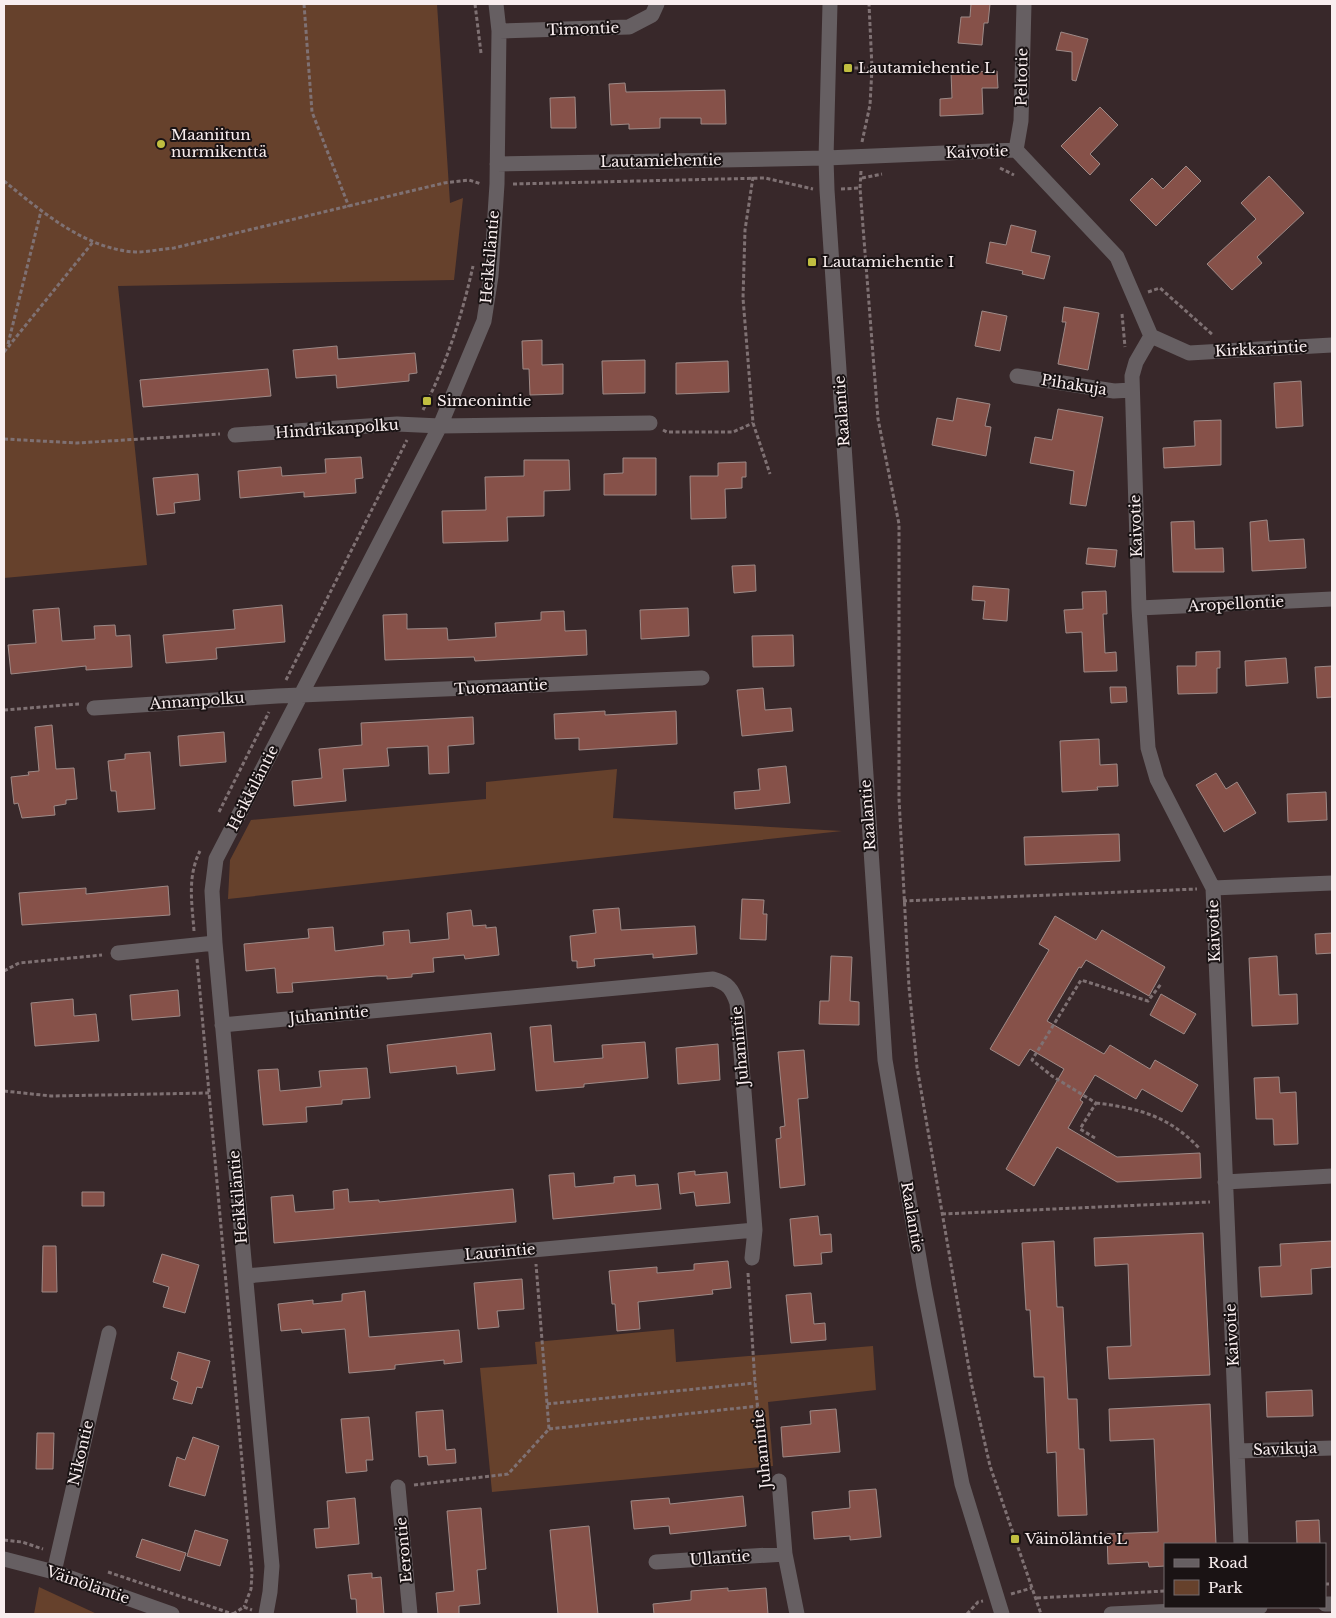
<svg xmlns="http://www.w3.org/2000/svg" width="1336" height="1618" font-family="'Libre Baskerville',serif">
<rect width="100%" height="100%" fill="#38282a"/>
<!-- green -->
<path fill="#66412c" d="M4,4H437L450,203L463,198L454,280L118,286L147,565L4,578Z
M617,769L613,818L842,831L228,899L230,860L251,820L486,799V782Z
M674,1329L676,1362L873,1346L876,1390L768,1402L773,1466L492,1492L480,1368L537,1364L535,1342Z
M39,1587L97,1614H34Z"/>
<!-- building -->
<path fill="#865149" stroke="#9e8a87" d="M971,4H990L988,23H984L982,45L958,43L961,17H970Z
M1061,32L1088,39L1076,81L1072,80V52L1056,50Z
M997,71L998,88H982L983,114L940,116V99L952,98L951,73Z
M625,83L626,92L725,90L726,124H701V118H660V128L629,129V124L611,125L609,84Z
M575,97L576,128H551L550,98Z
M1100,107L1118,125L1090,154L1100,164L1090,175L1061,146Z
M1186,166L1201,181L1156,226L1130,200L1152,178L1163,189Z
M1269,176L1304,213L1257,257L1262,263L1232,290L1207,264L1256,219L1241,203Z
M1011,225L1036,231L1031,252L1050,256L1044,279L1022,274L1023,271L986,263L990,242L1006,245Z
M1064,307L1099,313L1088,370L1058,364L1066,322H1062Z
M982,311L1007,316L1000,351L975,346Z
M542,340V365L563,364V394L530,395L529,369H523L522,341Z
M337,346L338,359L415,353L417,373L409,374V381L337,388L336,375L296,378L293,350Z
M645,360V393L603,394L602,361Z
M728,361L729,392L676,394V363Z
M268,369L271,396L143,407L140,380Z
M1301,381L1303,426L1276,428L1274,383Z
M957,398L990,404L985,426L991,427L986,456L932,445L937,418L953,421Z
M1058,409L1103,417L1086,506L1070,504L1074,471L1030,463L1035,437L1052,440Z
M1221,420V465L1164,468L1163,448L1195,446L1194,421Z
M361,457L363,478L355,479L356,493L304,497V492L240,498L238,471L281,467L282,476L326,473L325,459Z
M623,458H656V495H604V474L623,473Z
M524,460H569L570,490L544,491V516L507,517L508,541L443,543L442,511L486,510L485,477L524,476Z
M746,462V477H742V488L725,489L726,518L691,519L690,476H718V463Z
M198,474L200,500L174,503L175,513L157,515L153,478Z
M1267,520L1269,541L1304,539L1306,568L1252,571L1250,522Z
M1194,521L1195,549L1223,548L1224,572H1173L1171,522Z
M1088,548L1117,550L1115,567L1086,564Z
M755,565L756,591L734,593L732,566Z
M973,586L1009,589L1007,621L983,619L985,601L972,600Z
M1106,591L1107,614H1103L1105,653L1116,652L1117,671L1084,672L1082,632L1066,633L1064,610L1083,609L1082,592Z
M282,605L285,642L216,648L217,659L166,663L163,635L235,629L233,610Z
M59,608L62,641L95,639L94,626L115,625L116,636L130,635L132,667L86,670V666L11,674L8,645L36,643L33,610Z
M688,608L689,636L641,639L640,610Z
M564,611L565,631L586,630L587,655L475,661L474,657L385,660L383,615L407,614V629L447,628L448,640L496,637L495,623L541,620V612Z
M793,635L794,666L753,667L752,636Z
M1220,651V668H1217V693L1178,694L1177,666H1196V652Z
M1286,658L1288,683L1246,686L1245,661Z
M1332,666V697L1317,698L1315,667Z
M1110,687H1126L1127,702L1111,703Z
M763,688L765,710L791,708L793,731L742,736L737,690Z
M605,711V715L676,711L677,744L579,750V738L555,739L554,714Z
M473,717L474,744L448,746L449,773L429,774L428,746L387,748L389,766L343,769L346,801L294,806L292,781L322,778L319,749L362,745L361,723Z
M52,725L56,769L74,768L77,799L66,800V804L54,806L55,815L22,818L18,803L14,804L11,777L29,775L28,772L39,771L35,727Z
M224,732L226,762L180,766L178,736Z
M1099,739L1100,765L1117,764L1118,786L1097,787L1098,790L1062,792L1060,741Z
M150,752L155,809L118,812L116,791H111L108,761L125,759V754Z
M786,766L790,803L735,809L734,792L760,790L758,769Z
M1216,773L1226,789L1237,782L1256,813L1224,832L1196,785Z
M1326,792L1327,820L1288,822L1287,794Z
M1119,834L1120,861L1025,865L1024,837Z
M168,886L170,915L22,925L19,893L86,888V894Z
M742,899L764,900L763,914H767L766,940L740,939Z
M619,908L621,930L695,926L697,954L653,958V954L594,959L595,966L577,968V961H572L570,936L596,933L593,910Z
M471,910L473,926L486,925V928L496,927L499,955L465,959L464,955L433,958L434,972L412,974V977L387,979V976H377L292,983L293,992L277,993L275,968L246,971L244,944L309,938L308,929L333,927L335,951L384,945L383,932L409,930L410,943L449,939L447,913Z
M1055,916L1096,940L1102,930L1165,967L1149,996L1086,960L1081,968L1079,967L1047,1021L1104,1054L1110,1045L1150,1069L1155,1060L1198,1085L1182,1112L1142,1089L1136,1099L1095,1075L1080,1100L1083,1102L1068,1128L1117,1157L1200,1153L1201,1178L1117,1182L1057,1147L1034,1186L1006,1169L1064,1069L1030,1049L1019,1066L990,1049L1049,950L1039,944Z
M1332,933V953L1316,954L1315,934Z
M831,956L852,957L850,1001L859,1002V1025L819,1024L820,1001H829Z
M1277,956L1279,995L1297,994L1298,1024L1252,1026L1249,958Z
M178,990L180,1016L132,1020L130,995Z
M1161,994L1196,1014L1184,1034L1150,1015Z
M73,999L74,1016L96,1014L99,1041L35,1046L31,1003Z
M551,1025L554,1062L603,1058L602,1045L645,1042L648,1078L584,1084V1087L536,1091L530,1027Z
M491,1033L495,1070L457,1074L456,1066L390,1073L387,1045Z
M718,1044L720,1080L678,1084L676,1048Z
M804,1050L808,1098L798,1099L805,1185L780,1188L776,1139L781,1138L780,1127L785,1126L778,1052Z
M367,1068L370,1098L342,1100V1104L306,1107L307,1122L263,1125L258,1070L278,1069L280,1091L321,1087L319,1071Z
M1279,1077L1280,1093L1296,1092L1298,1144L1274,1145L1273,1119H1256L1254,1078Z
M695,1171V1175L727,1172L730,1203L696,1206L694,1192L680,1194L678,1173Z
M574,1173L575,1187L614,1183V1177L635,1175L636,1186L658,1184L661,1209L553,1219L549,1175Z
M348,1189L349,1202L379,1200V1202L513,1189L516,1222L274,1243L271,1197L293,1195L295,1212L334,1209L333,1191Z
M82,1192H104V1206H82Z
M818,1216L820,1235L831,1234L832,1252L821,1253L822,1264L794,1266L790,1219Z
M1203,1233L1210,1375L1109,1379L1107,1347L1131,1346L1128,1264L1095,1266L1094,1238Z
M1054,1241L1057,1307H1063L1068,1399H1077L1079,1449H1084L1087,1515L1058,1516L1056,1452L1047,1453L1044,1377H1034L1030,1310H1026L1022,1243Z
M1332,1241V1267L1311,1269L1312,1294L1261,1297L1259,1267L1281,1266L1280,1244Z
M43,1246H56L57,1292H42Z
M162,1254L199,1265L185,1313L163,1307L169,1287L153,1282Z
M728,1261L731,1288L712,1290L713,1294L638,1302L640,1329L617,1331L615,1304H612L609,1271L657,1267V1273L694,1270V1264Z
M522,1279L524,1309L497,1311L499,1327L478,1329L474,1283Z
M365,1291L369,1337L459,1330L462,1362L444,1364V1360L395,1365V1369L349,1373L345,1329L302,1333L301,1329L281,1331L278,1304L313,1300V1304L342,1301V1294Z
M811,1293L814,1324L825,1323L826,1340L791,1343L786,1295Z
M178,1352L210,1361L202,1388L197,1387L192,1404L173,1399L178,1382L171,1379Z
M1312,1390L1313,1416L1267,1417L1266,1392Z
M1210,1404L1216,1544H1165V1566L1149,1567L1148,1562L1108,1564L1107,1534L1158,1532L1154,1439L1110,1441L1109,1409Z
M836,1409L840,1452L783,1457L781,1427L811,1424L810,1411Z
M443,1410L446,1450L455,1449L456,1463L428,1465L427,1456L419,1457L416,1412Z
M369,1417L373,1460H366L367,1471L346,1473L341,1419Z
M37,1433H54L53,1469H36Z
M193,1437L219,1446L205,1496L169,1486L177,1457L185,1460Z
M876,1489L881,1537L850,1540V1536L814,1539L812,1512L850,1508L849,1491Z
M743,1496L746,1526L670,1534L669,1526L634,1529L631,1501L669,1498L670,1504Z
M355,1498L359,1544L316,1548L314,1529L329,1528L327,1501Z
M481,1508L486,1569L477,1570L480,1604L459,1606V1614H438L436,1593L454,1591L447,1511Z
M1319,1520L1320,1544H1297L1296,1521Z
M589,1526L598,1614H558L550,1530Z
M195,1530L228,1540L220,1566L187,1556Z
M142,1539L186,1553L180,1571L136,1557Z
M372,1573V1578L381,1577L384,1614H357L356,1599H351L348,1575Z
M728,1588V1591L766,1588L768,1614H654L653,1604L691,1600V1591Z"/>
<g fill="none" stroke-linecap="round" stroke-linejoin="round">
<!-- path -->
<path stroke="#7f7173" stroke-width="3" stroke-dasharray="4 2.5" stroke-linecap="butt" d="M304,4L312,112L349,207
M475,4L481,53
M848,68H872
M862,142L870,105L872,68L869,4
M1000,168L1014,175
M861,171L860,188L878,419L899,524V799L909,987L917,1067L972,1386L990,1466L1041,1614
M753,177L745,230L743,298L753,423L770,474
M862,178L882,174
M4,181C41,211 85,249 135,252C148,252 161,249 174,248L444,183L469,180L481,184
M513,184L765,178L813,189
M841,189L860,188
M1148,292L1160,288L1213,335
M1122,314L1125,347
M8,344L41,211
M4,352L93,242
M423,410C446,365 462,316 473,266
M663,430L667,432H733L753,423
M4,439L77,443L220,434
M286,680L407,440
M4,710L79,704
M219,812L269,712
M903,901L1197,889
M194,931C192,903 187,877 200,851
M197,959L252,1573L251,1589L244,1607
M4,971L19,963L102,955
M4,1091L51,1096L209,1093
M1096,1103C1138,1108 1169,1116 1199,1148
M1095,1138L1080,1129L1096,1103L1052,1076L1032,1060L1081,980L1148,1001L1161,984
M942,1214L1210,1202
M748,1273L755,1383L765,1473
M547,1404L755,1383
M549,1429L758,1406
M414,1485L508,1474L549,1429L536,1264
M4,1540L22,1542L43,1549
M108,1572L233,1614
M1325,1584H1332
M1011,1594L1032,1588
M1037,1598L1165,1591
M233,1614L244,1607L252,1610
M967,1614L978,1602L983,1601"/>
<!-- minor -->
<path stroke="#665f62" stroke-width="15" d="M830,4L826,158L827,190L885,1060L924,1287L962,1484L1002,1614
M499,31L629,27L652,15L657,4
M1016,150L1021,121L1024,4
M497,164L826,158L1016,150L1117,257L1151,336L1189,353L1332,345
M1151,336L1136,362L1132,376L1139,608L1148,748L1157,779L1213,888L1241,1544
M1017,376L1114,391L1132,390
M235,435L397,424L440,426L650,423
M1139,608L1332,599
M94,708L277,696L702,678
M1213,888L1332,883
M118,953L215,943
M222,1025L713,979C728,983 732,989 737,1003L755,1230L752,1258
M1225,1182L1332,1176
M246,1276L755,1230
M1237,1451L1332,1448
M779,1481L785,1554L797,1614
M398,1487L410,1614
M4,1559L54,1572L172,1614
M656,1562L785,1554
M54,1572L109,1333
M1325,1604H1332
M266,1614L270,1592L272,1566L215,943L212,891L216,859L440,426L484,321L491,276L497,184L499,31L496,4
M1111,1614L1260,1607"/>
</g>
<!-- markers -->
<g fill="#c0be40" stroke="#1a1314" stroke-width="2">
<rect x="843" y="63" width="10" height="10" rx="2.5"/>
<circle cx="161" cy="144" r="5"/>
<rect x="807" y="257" width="10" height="10" rx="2.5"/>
<rect x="422" y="396" width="10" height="10" rx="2.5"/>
<rect x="1010" y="1534" width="10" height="10" rx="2.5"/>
</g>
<g text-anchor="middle" stroke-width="4" stroke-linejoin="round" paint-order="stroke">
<!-- street labels -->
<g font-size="15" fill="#f9eeef" stroke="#1a1314">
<text transform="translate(583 29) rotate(-2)" y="5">Timontie</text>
<text transform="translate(1022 77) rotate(-89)" y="5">Peltotie</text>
<text transform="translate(977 152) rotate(-2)" y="5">Kaivotie</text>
<text transform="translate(661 161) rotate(-1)" y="5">Lautamiehentie</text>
<text transform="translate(490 257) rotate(-85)" y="5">Heikkiläntie</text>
<text transform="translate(1261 349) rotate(-3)" y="5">Kirkkarintie</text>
<text transform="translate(1074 385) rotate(9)" y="5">Pihakuja</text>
<text transform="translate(842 411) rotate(-94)" y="5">Raalantie</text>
<text transform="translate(337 429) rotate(-4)" y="5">Hindrikanpolku</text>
<text transform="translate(1136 526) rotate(-92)" y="5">Kaivotie</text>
<text transform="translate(1236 604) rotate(-3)" y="5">Aropellontie</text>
<text transform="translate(501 687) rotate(-3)" y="5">Tuomaantie</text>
<text transform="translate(197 701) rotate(-4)" y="5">Annanpolku</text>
<text transform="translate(253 788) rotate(-63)" y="5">Heikkiläntie</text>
<text transform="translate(868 815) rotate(-94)" y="5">Raalantie</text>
<text transform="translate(1214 931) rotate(-92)" y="5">Kaivotie</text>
<text transform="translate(329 1015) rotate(-5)" y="5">Juhanintie</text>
<text transform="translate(740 1046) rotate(-95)" y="5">Juhanintie</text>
<text transform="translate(238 1197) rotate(-95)" y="5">Heikkiläntie</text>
<text transform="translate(912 1217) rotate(80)" y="5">Raalantie</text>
<text transform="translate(500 1252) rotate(-5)" y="5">Laurintie</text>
<text transform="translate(1232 1335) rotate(-93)" y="5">Kaivotie</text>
<text transform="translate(762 1449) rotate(-96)" y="5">Juhanintie</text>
<text transform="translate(1285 1449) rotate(-2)" y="5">Savikuja</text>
<text transform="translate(81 1453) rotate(-77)" y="5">Nikontie</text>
<text transform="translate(404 1550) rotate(-95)" y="5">Eerontie</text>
<text transform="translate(720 1558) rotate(-4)" y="5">Ullantie</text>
<text transform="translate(88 1585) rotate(19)" y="5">Väinöläntie</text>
</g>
<!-- poi labels -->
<g font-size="15" fill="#f9eeef" stroke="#1a1314" text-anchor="start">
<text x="858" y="73">Lautamiehentie L</text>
<text x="171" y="140">Maaniitun<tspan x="171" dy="17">nurmikenttä</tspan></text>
<text x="822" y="267">Lautamiehentie I</text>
<text x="437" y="406">Simeonintie</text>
<text x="1025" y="1544">Väinöläntie L</text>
</g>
</g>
<!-- border -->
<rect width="1336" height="1618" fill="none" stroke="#f9eeef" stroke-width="10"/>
<!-- legend -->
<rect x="1164" y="1543" width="162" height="65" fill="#1a1314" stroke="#736b6c"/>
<rect x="1174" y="1559" width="25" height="8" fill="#665f62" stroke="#736b6c"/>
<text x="1208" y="1568" font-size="15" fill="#f9eeef">Road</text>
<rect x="1174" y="1580" width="25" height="15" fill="#66412c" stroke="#736b6c"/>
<text x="1208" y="1593" font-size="15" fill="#f9eeef">Park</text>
</svg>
